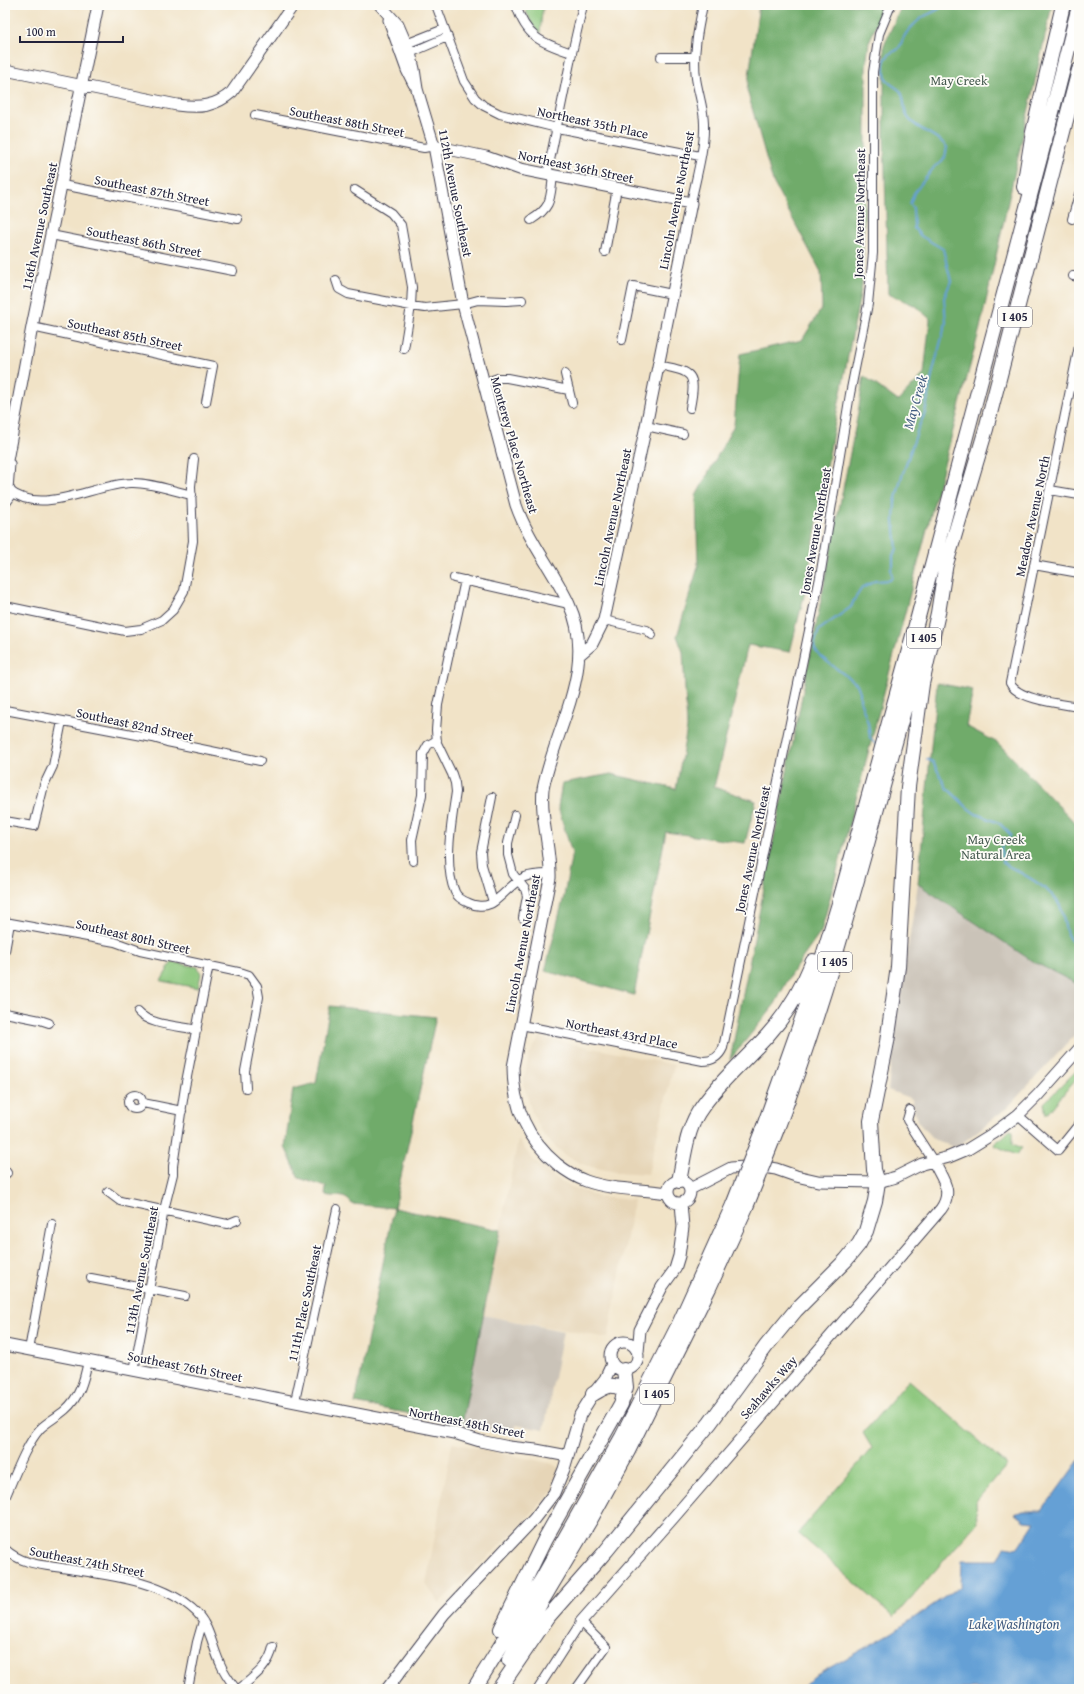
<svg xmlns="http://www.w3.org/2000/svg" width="1084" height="1694" viewBox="0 0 1084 1694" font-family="'Gentium Book Plus',serif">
<rect width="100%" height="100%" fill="#fdfcf7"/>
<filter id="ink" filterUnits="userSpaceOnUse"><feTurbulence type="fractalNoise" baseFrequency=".025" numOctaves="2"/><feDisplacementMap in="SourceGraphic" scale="8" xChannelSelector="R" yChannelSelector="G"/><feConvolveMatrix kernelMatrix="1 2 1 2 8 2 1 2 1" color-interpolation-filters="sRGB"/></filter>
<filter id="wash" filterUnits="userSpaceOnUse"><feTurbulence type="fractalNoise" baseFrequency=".012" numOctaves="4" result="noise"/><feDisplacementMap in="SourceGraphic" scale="16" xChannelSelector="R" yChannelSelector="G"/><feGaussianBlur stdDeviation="0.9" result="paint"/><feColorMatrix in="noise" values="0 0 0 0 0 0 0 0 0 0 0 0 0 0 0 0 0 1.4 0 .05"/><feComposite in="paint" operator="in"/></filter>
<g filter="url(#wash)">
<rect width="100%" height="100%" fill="#f1e3c7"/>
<path fill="#e6d5b7" d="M540,1037l134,28 -26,109 -32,-2 -29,-6 -21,-10 -22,-20 -12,-24 -9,-29 6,-28z
M518,1140l16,21 17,14 16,10 31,12 36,3 -26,138 -125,-23z
M452,1443l102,21 7,7 -4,15 -41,44 -77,73 -13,-19z"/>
<path fill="#cac3b8" d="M918,884l114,77 47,24v46l-71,76 -52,41 -23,-9 -16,-18 -5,-22 -24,-9 7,-61z
M483,1315l80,16 -19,99 -28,-5 -2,9 -52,-10z"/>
<path fill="#8bc67b" stroke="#56745b" d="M524,5h21l-3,7 -2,21c-9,-8 -12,-17 -16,-28z
M172,962l26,5 3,7 -3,14 -37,-7z
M1079,1068v7l-33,40 -2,-12z
M1010,1130l3,1v13l9,4 -6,7 -22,-10 1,-2 8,-6z
M909,1380l98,85 -31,36 1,22 -83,94 -96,-84 74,-85 -9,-15z"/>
<path fill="#70ab6b" stroke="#496653" d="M759,5h126l-16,37 -3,25v86l-4,132 -30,153 -27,154 -15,60 -42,-7 -34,142 42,14 -11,42 -79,-11 -32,163 -89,-24 19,-75 8,-43 -14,-46 4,-24 49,-9 65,15 11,-61 -4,-76 -6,-16 21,-69 -2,-71 38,-71 6,-71 62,-14 20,-32 -1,-36 -48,-90 -26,-92z
M902,5h150l-72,323 -159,604 -30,42 -16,30 -45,56 127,-642 7,-42 34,25 26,-27 6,-55 -14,-13 -28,-12 -4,-160v-89z
M937,683l36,7 -7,36 32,17 81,84v158l-47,-24 -114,-77z
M330,1006l106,11 -42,191 106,22 -38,194 -107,-21 39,-195 -42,-4c-8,-11 -15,-6 -27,-9l1,-8 -27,-9 -14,-31 8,-58 23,-6z"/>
<path fill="#65a0d5" stroke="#446188" d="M1079,1460v229h-278l12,-12 80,-45 68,-46 1,-26h36l7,-14 13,2 17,-26 -11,-1 -9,-7 7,-3h20z"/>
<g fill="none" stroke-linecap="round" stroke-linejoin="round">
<path stroke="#65a0d5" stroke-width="2" d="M877,745l-7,-7 -2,-15 -8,-23v-8l-3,-8 -36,-27 -6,-8 -1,-4 5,-15 32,-23 3,-7 8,-12 13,-7 15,-1 2,-3 -1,-8 2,-4v-10l4,-6 -3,-28 1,-19 6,-23 18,-53 6,-13 7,-38 14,-53 -2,-24 7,-17 -8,-32 -22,-13 -7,-8 -1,-20 -3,-4 4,-11 21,-27 7,-4 3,-5 2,-10c-10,-13 -26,-15 -37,-27 -8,-8 -4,-18 -9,-28 -4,-6 -13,-7 -15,-14 -3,-10 -4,-18 5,-25 3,-2 6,-2 8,-5 2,-3 3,-8 5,-11 3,-6 13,-16 19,-20 7,-4 15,-6 21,-12
M927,759l6,3 13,25 23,22 7,5 23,9 12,12 -10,13 2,15c17,10 48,24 57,43 7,14 1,33 19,40"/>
</g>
</g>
<g filter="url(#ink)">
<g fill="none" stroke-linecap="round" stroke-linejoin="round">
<defs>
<path id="street" d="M436,5l28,76 11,17 9,8 16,8 57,14 143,28
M516,5c10,32 25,38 56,48
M406,44l38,-15
M410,53l37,-16
M661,57h34
M255,115l169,33 10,-2
M547,175l25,-122 11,-48
M62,185l176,34
M355,190l36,23 10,12 11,62 -1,19 -7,43
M691,203c5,-25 14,-55 13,-79 0,-16 -6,-31 -8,-46 -3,-25 2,-49 7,-73
M1072,219l7,-25
M531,220c21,-13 19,-21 22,-44
M51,235l182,36
M605,252l12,-64
M1073,276l6,1
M336,280l3,9 9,5 63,12 14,2 38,-4 15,-4 28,1 16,-1
M32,327l181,39 -7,36
M622,340l11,-54 39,8
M1079,346l-69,337c7,17 53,21 69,24
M659,365c33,7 38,7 31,43
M565,374l7,29
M483,383l15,-5h9l62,12
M646,426l37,8
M9,490c32,27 85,-6 122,-7 18,-1 42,8 61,12
M1050,490l29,5
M1034,565l45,8
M454,578l115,26
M465,580l-27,125 -2,25 1,13 15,31 3,9 1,9c-4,28 -13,73 -1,100 2,5 9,9 14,11 6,3 15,4 21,1 5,-2 8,-6 12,-9 19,-18 21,-21 48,-21
M5,606l120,25 16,-2 21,-9 11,-10 11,-19 9,-50 -2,-55 3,-27
M604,620l43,10 5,5
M5,710l148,28 14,4 93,19
M492,797l-11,55 1,13 11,37
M515,815l-7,28v12l5,19 12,15 2,7 -4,22
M5,821l29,5 10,-41 9,-19 9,-45
M413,861l-1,-21 10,-45 1,-41 5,-9 9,-5
M5,922l110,20 25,9 103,22 6,2 8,11 2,11 -14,74 1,17
M5,951l5,-28
M138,1012c11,13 42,14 59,18
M5,1013l35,7 9,3
M521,1025l182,36c10,0 16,-4 20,-13l97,-471 30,-183 18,-90 5,-51v-181l6,-38 12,-29
M128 1102a7 7 0 1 1 14 0a7 7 0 1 1-14 0Z
M143,1103l39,8
M910,1110l-3,10 27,42
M1018,1115l40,35 21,-26
M5,1170l2,3
M108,1192l12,9 107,23 10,-4
M91,1278l94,18
M29,1350l23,-126
M134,1371l30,-161 9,-36v-8l12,-79 24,-122
M295,1401l42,-192
M5,1498c9,-20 21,-54 35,-69 7,-7 17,-12 25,-19 15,-13 19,-30 23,-49
M5,1549c16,15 36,16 57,19 43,7 101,12 134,44 14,14 16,34 24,51 4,10 10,18 16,26
M188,1689l9,-47 6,-21
M239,1689c14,-12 30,-22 34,-42
M538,1689l43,-67 25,25 -30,42"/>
<path id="secondary" d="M380,5l18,20 12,28 4,16 3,20 17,57 29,158 53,201c12,35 37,65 53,99 29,63 -14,123 -26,185 -3,30 8,59 7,89l-37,189c0,39 14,72 44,97 9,7 18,13 29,17 25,9 55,8 81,12
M389,20l18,50 7,14
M5,70l172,35c22,3 38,2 55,-13l61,-87
M434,146l52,11 34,12 171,34 -45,223 -42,194 -12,24 -13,11
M5,471l27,-144 66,-322
M5,487l4,3 1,5 -5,7
M7,489l2,-25
M668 1192a11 11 0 1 1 22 0a11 11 0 1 1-22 0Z
M690,1189l41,-21 27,-2 18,3 20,7 22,5 60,1 18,-5 26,-13 27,-7 19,-8 26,-16 24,-18 20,-20 41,-46
M610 1356a14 14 0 1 1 28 0a14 14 0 1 1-28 0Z
M5,1345l449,88 26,8 29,6 27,3 32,6
M638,1352l2,-22 22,-43 13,-18 4,-13 4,-29 -2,-24
M581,1622l92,-104 268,-309c13,-18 1,-30 -7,-47
M387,1689l57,-75 90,-95 20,-26 10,-24 16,-54 13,-21 12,-15 7,-15"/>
<path id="highway" d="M1024,187l9,-55 30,-127
M944,571l42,-142 93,-359
M764,1126l51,-144 25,-82 77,-279 131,-493 31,-122
M777,1129c60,-157 98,-321 145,-482
M679,1181c5,-23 7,-48 19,-68 17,-27 47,-53 69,-77 20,-22 35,-48 46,-75
M593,1394c11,-6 16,-12 29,-5l2,7
M501,1629l44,-90 76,-135 5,-17 -2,-17
M509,1660l21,-39 62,-104 36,-66 81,-163 37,-81
M474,1689l68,-110 80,-142 58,-115 53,-117
M499,1689l49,-72 58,-66 104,-128 57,-78 29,-35 50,-50 13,-16 7,-13 9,-30 3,-19 -4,-12 -3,-49 16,-79 11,-75 10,-180 14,-103 16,-71 8,-50"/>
</defs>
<use href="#street" stroke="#413f50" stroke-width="10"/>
<use href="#secondary" stroke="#413f50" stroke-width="13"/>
<use href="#highway" stroke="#413f50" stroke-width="16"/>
<use href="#street" stroke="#fff" stroke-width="8"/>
<use href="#secondary" stroke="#fff" stroke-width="11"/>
<use href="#highway" stroke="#fff" stroke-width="14"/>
<defs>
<path id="highway-bridge" d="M733,1205l31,-79
M746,1207l31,-78"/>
</defs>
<use href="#highway-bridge" stroke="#413f50" stroke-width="16" stroke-linecap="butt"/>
<use href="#highway-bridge" stroke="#fff" stroke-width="14"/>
</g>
</g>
<g text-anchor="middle" stroke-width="3.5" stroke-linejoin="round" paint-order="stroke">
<g fill="#fdfcf7" stroke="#646373" stroke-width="1">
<rect x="998" y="307" width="34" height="20" rx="3"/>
<rect x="907" y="628" width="34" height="20" rx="3"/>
<rect x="818" y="952" width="34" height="20" rx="3"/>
<rect x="640" y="1384" width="34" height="20" rx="3"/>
</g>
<g font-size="12" font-weight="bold" fill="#22223b">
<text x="1015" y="321">I 405</text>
<text x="924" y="642">I 405</text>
<text x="835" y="966">I 405</text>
<text x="657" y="1398">I 405</text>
</g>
<g font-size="13" fill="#475b51" stroke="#fdfcf7">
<text x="959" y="85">May Creek</text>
<text x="996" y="844">May Creek<tspan x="996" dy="15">Natural Area</tspan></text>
</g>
<g font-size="13" fill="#22223b" stroke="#fdfcf7">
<text transform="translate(347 121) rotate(11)" y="5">Southeast 88th Street</text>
<text transform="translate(593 122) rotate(12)" y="5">Northeast 35th Place</text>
<text transform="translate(576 166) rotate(12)" y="5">Northeast 36th Street</text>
<text transform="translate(152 190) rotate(11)" y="5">Southeast 87th Street</text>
<text transform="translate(456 193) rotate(79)" y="5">112th Avenue Southeast</text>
<text transform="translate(676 200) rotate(-79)" y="5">Lincoln Avenue Northeast</text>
<text transform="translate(859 213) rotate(-89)" y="5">Jones Avenue Northeast</text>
<text transform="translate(39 226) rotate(-78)" y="5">116th Avenue Southeast</text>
<text transform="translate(144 241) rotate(11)" y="5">Southeast 86th Street</text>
<text transform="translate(125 334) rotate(12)" y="5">Southeast 85th Street</text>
<text transform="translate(515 445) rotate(74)" y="5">Monterey Place Northeast</text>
<text transform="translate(1032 516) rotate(-78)" y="5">Meadow Avenue North</text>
<text transform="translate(612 517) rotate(-78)" y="5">Lincoln Avenue Northeast</text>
<text transform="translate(815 531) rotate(-80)" y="5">Jones Avenue Northeast</text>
<text transform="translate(135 724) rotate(12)" y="5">Southeast 82nd Street</text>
<text transform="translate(752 849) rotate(-78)" y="5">Jones Avenue Northeast</text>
<text transform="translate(133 936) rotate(13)" y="5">Southeast 80th Street</text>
<text transform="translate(522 943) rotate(-79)" y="5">Lincoln Avenue Northeast</text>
<text transform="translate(622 1033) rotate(11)" y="5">Northeast 43rd Place</text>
<text transform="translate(141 1270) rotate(-79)" y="5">113th Avenue Southeast</text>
<text transform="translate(304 1303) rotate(-78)" y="5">111th Place Southeast</text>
<text transform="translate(185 1366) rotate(11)" y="5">Southeast 76th Street</text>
<text transform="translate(768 1387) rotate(-49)" y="5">Seahawks Way</text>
<text transform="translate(467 1422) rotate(11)" y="5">Northeast 48th Street</text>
<text transform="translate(87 1561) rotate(11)" y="5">Southeast 74th Street</text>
</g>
<g font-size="14" font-style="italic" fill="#405b80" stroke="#fdfcf7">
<text transform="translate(915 402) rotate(-74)" y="5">May Creek</text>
<text x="1014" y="1629">Lake Washington</text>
</g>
</g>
<rect width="1084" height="1694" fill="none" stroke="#fdfcf7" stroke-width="20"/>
<path d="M20 36v6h103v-6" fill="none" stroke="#22223b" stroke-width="2"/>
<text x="26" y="36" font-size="12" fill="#22223b" stroke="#fdfcf7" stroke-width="3" paint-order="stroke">100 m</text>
</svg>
